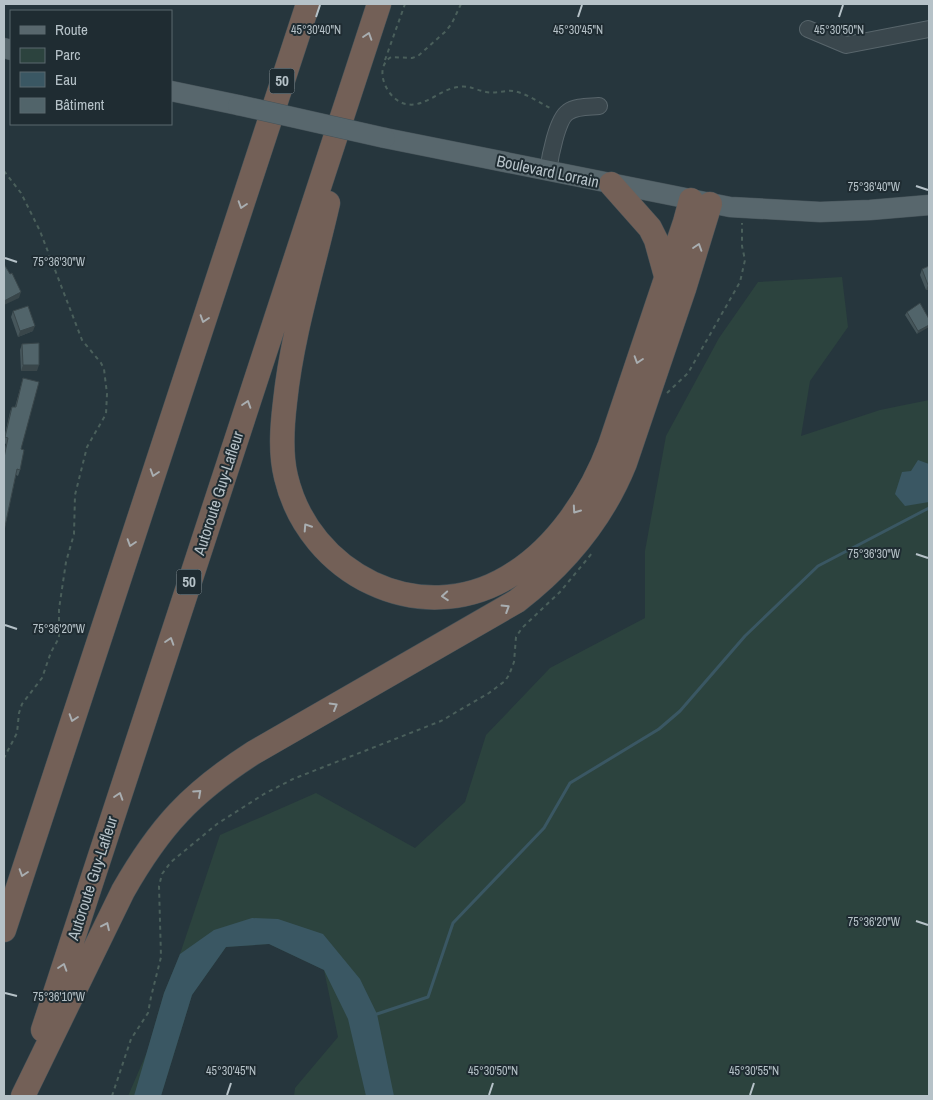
<svg xmlns="http://www.w3.org/2000/svg" width="933" height="1100" viewBox="0 0 933 1100" font-family="'Archivo Narrow',sans-serif">
<rect width="100%" height="100%" fill="#26363d"/>
<path fill="#2c433e" d="M842,277l6,50 -38,54 -9,55 79,-26 49,-10v696h-635l1,-8 43,-51 -14,-67 -55,-26 -43,3 -34,48 -31,101h-33l19,-44 17,-59 16,-39 40,-119 96,-42 99,55 50,-46 21,-67 64,-67 95,-50v-67l21,-115 53,-98 39,-56z"/>
<path fill="#3a5763" d="M918,460l11,4v38l-24,4 -10,-12 7,-22 9,-1z
M252,918l26,1 45,15 37,45 17,35 17,82h-28l-18,-77 -24,-49 -55,-26 -43,3 -34,48 -31,101h-27l30,-103 16,-39 34,-24z"/>
<g fill="none" stroke-linecap="round" stroke-linejoin="round">
<path stroke="#3a5763" stroke-width="3" d="M377,1014l51,-17 25,-74 91,-95 26,-45 89,-54 21,-18 65,-75 73,-70 111,-58"/>
<defs>
<path id="minor" d="M808,29l38,16 83,-16
M548,171c2,-14 9,-52 20,-59 8,-6 22,-5 31,-6"/>
<path id="major" d="M4,48l7,2
M171,91l67,14
M385,138l345,69 90,5 50,-2 59,-5"/>
<path id="highway" d="M611,184l39,44 6,12 10,36
M328,203c-15,66 -36,131 -43,199 -3,25 -5,51 1,75 23,97 133,153 222,100 48,-28 83,-81 102,-132l75,-223 6,-22
M4,930l304,-926
M43,1030l336,-1026
M23,1096l100,-205c37,-65 68,-98 130,-138l264,-152c48,-37 85,-81 108,-138l59,-174 26,-85"/>
</defs>
<use href="#minor" stroke="#58656b" stroke-width="18"/>
<use href="#major" stroke="#465359" stroke-width="21"/>
<use href="#highway" stroke="#455258" stroke-width="25"/>
<path stroke="#4a5f5b" stroke-width="2" stroke-dasharray="4 4" stroke-linecap="butt" d="M461,4l-9,19 -6,8 -28,25 -6,2 -21,-1c-19,12 -3,44 15,47 16,4 32,-12 47,-16 16,-4 19,1 33,4 10,2 18,-2 27,-1 13,2 27,12 39,18
M385,60l20,-56
M4,171l17,22 19,38 42,109 19,23 3,6 3,25 -1,20 -19,33 -12,48 -1,39 -8,28 -7,47v29l-8,14 -9,26 -20,26 -3,9 -2,20 -13,25
M667,393l21,-20 52,-91 5,-22 -3,-14v-23
M112,1096l19,-57 17,-26 3,-16 10,-40 -2,-71 3,-12 9,-12 46,-38 47,-30 29,-15 148,-58 48,-28 16,-12 4,-6 5,-13 2,-25 6,-9 38,-36 33,-40"/>
<use href="#minor" stroke="#3a474d" stroke-width="16"/>
<use href="#major" stroke="#58676d" stroke-width="20"/>
<use href="#highway" stroke="#736057" stroke-width="24"/>
<defs>
<path id="major-bridge" d="M238,105l147,33"/>
</defs>
<use href="#major-bridge" stroke="#465359" stroke-width="21" stroke-linecap="butt"/>
<use href="#major-bridge" stroke="#58676d" stroke-width="20"/>
</g>
<path fill="#46565b" d="M929,266v23l-3,1 -6,-15 2,-6z
M13,311l20,20 -15,6 -7,-20z
M907,312l22,7 -12,15 -12,-19z
M22,344l15,27h-16l-1,-21z
M23,378l-2,71 -1,21 -2,6 -2,-1 -12,56v-76l2,-11 -2,-1v-4l6,-27 2,-5h3z"/>
<path fill="#39464a" d="M929,284v5l-3,1 2,-5z
M21,292l-2,6 -15,7v-4z
M929,325v2l-12,7 1,-3z
M35,326l-2,5 -15,6 2,-6z
M23,365h16l-2,6h-16z"/>
<path fill="#51646a" stroke="#39464a" d="M4,264l6,10 2,-1 9,19 -17,9z
M929,266v18l-1,1 -6,-16z
M920,303l9,16v6l-11,6 -11,-19z
M28,306l7,20 -15,5 -7,-20z
M39,343v22h-16l-1,-21z
M23,378l16,4 -18,67 3,1 -4,20 -3,-1 -13,62v-73l4,-20 -3,-1 7,-30h4z"/>
<defs><path id="oneway-chevron" d="M-2-3.5L2.5 0L-2 3.5" fill="none" stroke-width="1.6" stroke-linecap="round" stroke-linejoin="round" transform="scale(1.25)"/></defs>
<g stroke="#a9aeb1">
<use href="#oneway-chevron" transform="translate(368 36) rotate(-72)"/>
<use href="#oneway-chevron" transform="translate(242 205) rotate(108)"/>
<use href="#oneway-chevron" transform="translate(698 247) rotate(-72)"/>
<use href="#oneway-chevron" transform="translate(204 319) rotate(108)"/>
<use href="#oneway-chevron" transform="translate(638 360) rotate(108)"/>
<use href="#oneway-chevron" transform="translate(247 404) rotate(-72)"/>
<use href="#oneway-chevron" transform="translate(154 473) rotate(108)"/>
<use href="#oneway-chevron" transform="translate(576 510) rotate(125)"/>
<use href="#oneway-chevron" transform="translate(307 527) rotate(-123)"/>
<use href="#oneway-chevron" transform="translate(131 543) rotate(108)"/>
<use href="#oneway-chevron" transform="translate(445 596) rotate(176)"/>
<use href="#oneway-chevron" transform="translate(506 608) rotate(-32)"/>
<use href="#oneway-chevron" transform="translate(170 641) rotate(-72)"/>
<use href="#oneway-chevron" transform="translate(334 706) rotate(-30)"/>
<use href="#oneway-chevron" transform="translate(73 718) rotate(108)"/>
<use href="#oneway-chevron" transform="translate(198 793) rotate(-42)"/>
<use href="#oneway-chevron" transform="translate(119 796) rotate(-72)"/>
<use href="#oneway-chevron" transform="translate(23 873) rotate(108)"/>
<use href="#oneway-chevron" transform="translate(106 926) rotate(-65)"/>
<use href="#oneway-chevron" transform="translate(63 967) rotate(-72)"/>
</g>
<path fill="none" stroke="#b6c2c8" stroke-width="2" d="M316,17l4,-12M578,17l4,-12M839,17l4,-12M916,186l12,4M5,258l12,4M916,554l12,4M5,625l12,4M916,921l12,4M5,993l12,3M227,1095l4,-12M489,1095l4,-12M750,1095l4,-12"/>
<g text-anchor="middle" stroke-width="4" stroke-linejoin="round" paint-order="stroke">
<g fill="#1f2c32" stroke="#89959b" stroke-width="1">
<rect x="269.5" y="68.5" width="25" height="25" rx="4"/>
<rect x="176.5" y="569.5" width="25" height="25" rx="4"/>
</g>
<g font-size="15" font-weight="bold" fill="#b6c2c8">
<text x="282" y="86">50</text>
<text x="189" y="587">50</text>
</g>
<g font-size="16" fill="#b6c2c8" stroke="#1f2c32">
<text transform="translate(548 171) rotate(12)" y="6">Boulevard Lorrain</text>
<text transform="translate(218 493) rotate(-72)" y="6">Autoroute Guy-Lafleur</text>
<text transform="translate(92 878) rotate(-72)" y="6">Autoroute Guy-Lafleur</text>
</g>
</g>
<g font-size="12" text-anchor="middle" fill="#b6c2c8" stroke="#1f2c32" stroke-width="4" stroke-linejoin="round" paint-order="stroke">
<text x="316" y="34">45°30'40"N</text>
<text x="578" y="34">45°30'45"N</text>
<text x="839" y="34">45°30'50"N</text>
<text x="874" y="191">75°36'40"W</text>
<text x="59" y="266">75°36'30"W</text>
<text x="874" y="558">75°36'30"W</text>
<text x="59" y="633">75°36'20"W</text>
<text x="874" y="926">75°36'20"W</text>
<text x="59" y="1001">75°36'10"W</text>
<text x="231" y="1075">45°30'45"N</text>
<text x="493" y="1075">45°30'50"N</text>
<text x="754" y="1075">45°30'55"N</text>
</g>
<rect width="933" height="1100" fill="none" stroke="#b6c2c8" stroke-width="10"/>
<rect x="10" y="10" width="162" height="115" fill="#1f2c32" stroke="#5b686e"/>
<rect x="20" y="26" width="25" height="8" fill="#58676d" stroke="#5b686e"/>
<text x="55" y="35" font-size="15" fill="#b6c2c8">Route</text>
<rect x="20" y="48" width="25" height="15" fill="#2c433e" stroke="#5b686e"/>
<text x="55" y="60" font-size="15" fill="#b6c2c8">Parc</text>
<rect x="20" y="72" width="25" height="15" fill="#3a5763" stroke="#5b686e"/>
<text x="55" y="85" font-size="15" fill="#b6c2c8">Eau</text>
<rect x="20" y="98" width="25" height="15" fill="#51646a" stroke="#5b686e"/>
<text x="55" y="110" font-size="15" fill="#b6c2c8">Bâtiment</text>
</svg>
